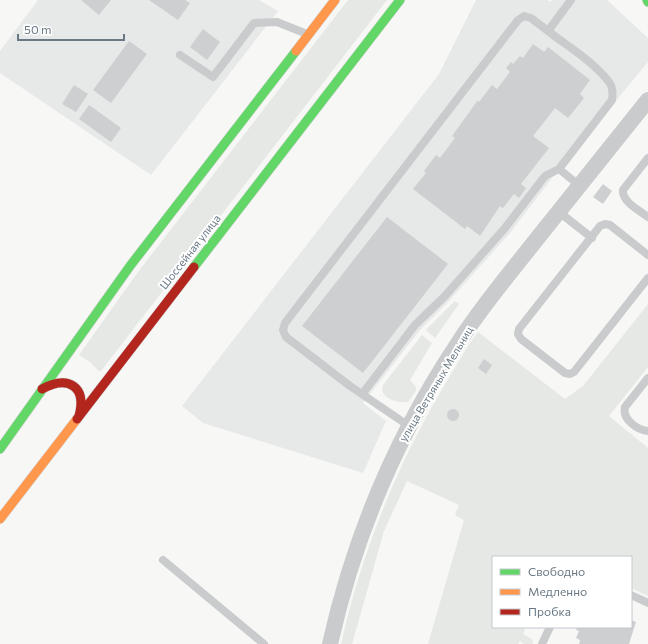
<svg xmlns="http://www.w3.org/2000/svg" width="648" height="644" viewBox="0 0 648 644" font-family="Commissioner,sans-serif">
<rect width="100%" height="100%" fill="#f7f7f6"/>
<path fill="#e7e8e8" d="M38,0h221l19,11 -127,164 -151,-102v-22z
M476,0h71l3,2 2,-2h55l41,38v24l-96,116 -42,55 -61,68 -29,29 -57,73 23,18 -23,52 -160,-50 -21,-17 257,-332z"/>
<path fill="#e5e8e4" d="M348,0h39l-286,371h-2l-9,-9 -11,-7 59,-83z
M455,301l4,3 -24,34 -9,-8z
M648,304v63l-39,49 39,32v148l-17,-8v-31h-138v70h33l-3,7 9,5 1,5h-9l-4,-3 -2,3h-90l36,-124 -9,-5 4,-10 -52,-24 -23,50 -32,113h-11c21,-92 55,-177 103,-258 11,-18 21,-37 34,-54l87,67 18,-13z
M422,335l10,8 -22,37 6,7v4l-8,11c-10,1 -30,-4 -25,-17z"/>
<path fill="#cdcfd0" d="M81,0h30l-12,15z
M149,0h36l5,3 -12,17z
M203,29l17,13 -13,18 -17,-13z
M129,41l18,13 -36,49 -18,-13z
M533,44l11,8 4,-5 42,33 -10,14 4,4 -16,20 -13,-10 -22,28 16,12 -28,36 5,4 -7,10 -5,-4 -11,14 -3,-2 -20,30 -13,-10 -2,3 -52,-40 13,-16 -2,-2 12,-16 4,3 15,-20 -3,-2 26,-36 1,2 13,-17 5,4 13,-17 -4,-4 5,-6 2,2 7,-8 3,2z
M74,85l14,9 -12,18 -14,-8z
M89,105l32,23 -10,14 -32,-23z
M603,184l9,7 -9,13 -10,-7z
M387,217l61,47 -85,109 -61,-47z
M484,359l8,6 -6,9 -8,-6z
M447 415a6 6 0 1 1 12 0a6 6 0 1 1-12 0Z
M631,620l5,2 -7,22h-50l1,-4 -4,-2 3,-7 -3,-1 1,-3h54z"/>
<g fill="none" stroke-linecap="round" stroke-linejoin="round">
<defs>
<path id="fast" d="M647,0l1,2
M194,267l206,-267
M0,449l130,-183 166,-215"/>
<path id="slow" d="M296,51l39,-51
M0,519l77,-100"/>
<path id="jam" d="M42,389c26,-14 45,-3 37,27
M77,419l117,-152"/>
</defs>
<use href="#fast" stroke="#d2d3d4" stroke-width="10"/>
<use href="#slow" stroke="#d2d3d4" stroke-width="10"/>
<use href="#jam" stroke="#d2d3d4" stroke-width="10"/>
<path stroke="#c9cbcc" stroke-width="8" d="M548,31c19,15 46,31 61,51 4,5 4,11 3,18l-53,69
M180,55l33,22 41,-54 23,-1 30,12
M648,158l-25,32c-1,12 16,20 25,27
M559,212l33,26
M648,255l-38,-30 -5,-1 -5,2 -81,103 -1,5 3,5 44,34 5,1 4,-2 74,-94
M648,378l-23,29c-3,12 12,23 23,24
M363,393l52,-68 29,-28 61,-69 40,-52 14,-7 21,17
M409,426l-59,-40 -64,-49 -3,-7 2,-7 233,-303 6,-4 7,2 17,13 23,-31
M163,560l101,84
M631,595l17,8
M542,644l8,-17"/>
<path stroke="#c9cbcc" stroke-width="16" d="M330,644c24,-107 66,-207 127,-299 22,-35 49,-67 75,-100 38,-48 77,-96 116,-145"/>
<use href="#fast" stroke="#63d668" stroke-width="9"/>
<use href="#slow" stroke="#ff974d" stroke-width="9"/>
<use href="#jam" stroke="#b3261e" stroke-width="9"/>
</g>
<g text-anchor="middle" stroke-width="4" stroke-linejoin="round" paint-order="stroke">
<g font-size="11" fill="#697884" stroke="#fff">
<text transform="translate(190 252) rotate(-52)" y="4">Шоссейная улица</text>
<text transform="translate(436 384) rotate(-59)" y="4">улица Ветряных Мельниц</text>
</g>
</g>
<rect x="492" y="556" width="140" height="72" fill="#ffffff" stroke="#c3c9ce"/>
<rect x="500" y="569" width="20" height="6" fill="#63d668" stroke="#c3c9ce"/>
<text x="528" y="576" font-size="12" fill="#697884">Свободно</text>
<rect x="500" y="589" width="20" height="6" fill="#ff974d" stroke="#c3c9ce"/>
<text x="528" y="596" font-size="12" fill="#697884">Медленно</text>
<rect x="500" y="609" width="20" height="6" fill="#b3261e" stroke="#c3c9ce"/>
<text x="528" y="616" font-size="12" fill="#697884">Пробка</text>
<path d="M18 34v6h106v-6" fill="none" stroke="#697884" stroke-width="2"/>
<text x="24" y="34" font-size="12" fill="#697884" stroke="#ffffff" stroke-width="3" paint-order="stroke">50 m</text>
</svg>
